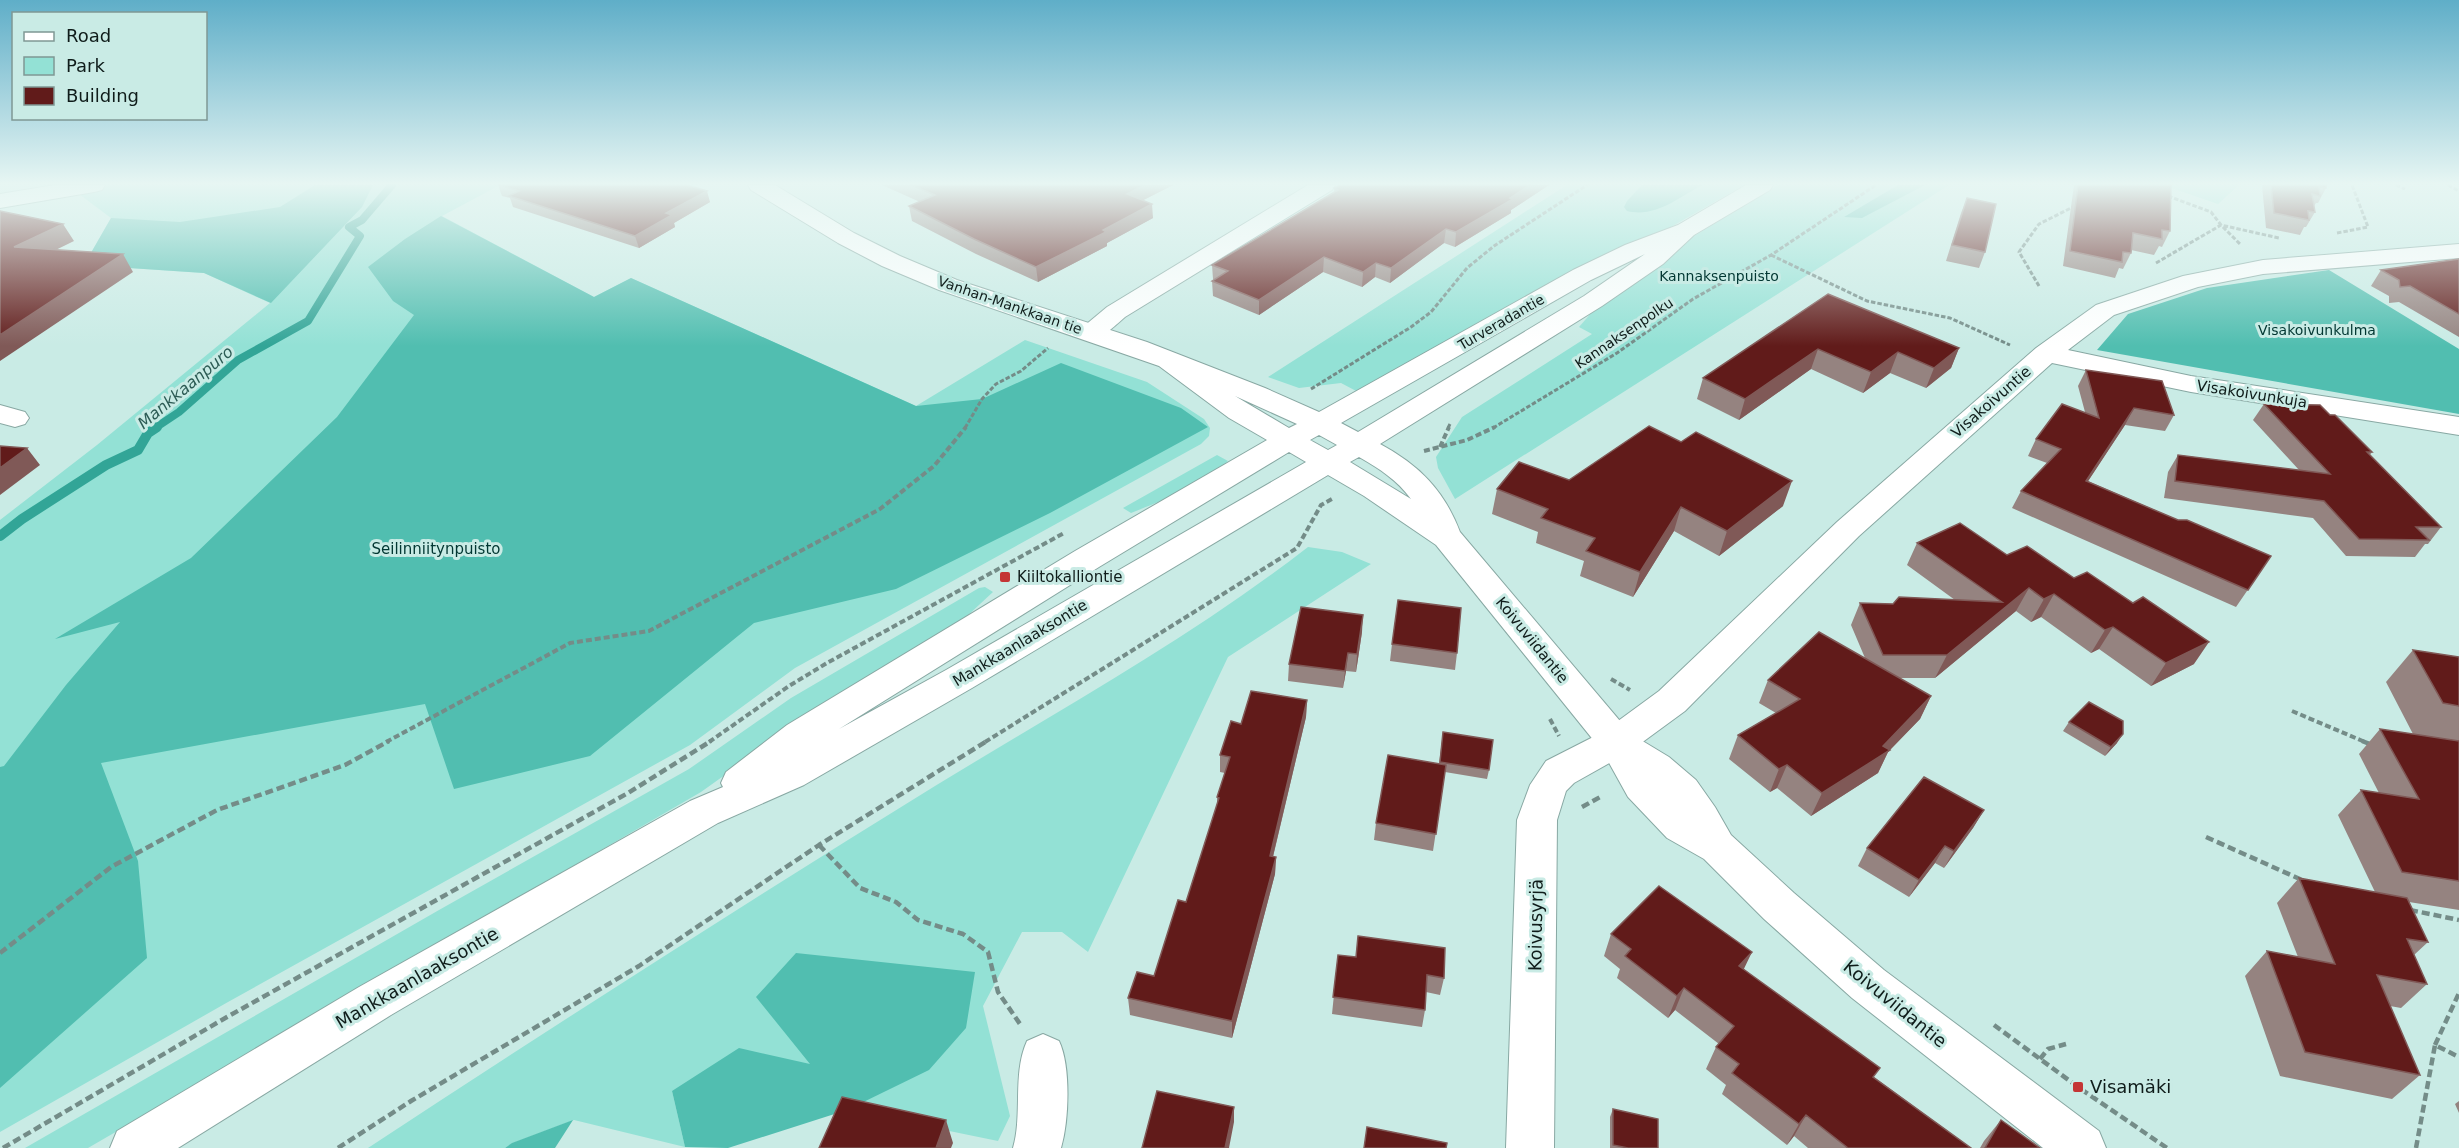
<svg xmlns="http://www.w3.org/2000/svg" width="2459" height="1148" viewBox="0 0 2459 1148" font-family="'DejaVu Sans',sans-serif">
<rect width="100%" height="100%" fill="#c9ebe5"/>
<path fill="#93e1d5" d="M110,185h390l-58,31 152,81 37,-19 285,128 109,-66 122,42 57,37 6,9 -1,8 -8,8 -406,224 -105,77 -462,257 -228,130v-612l97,-75 173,-142 -66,-30 -120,-8 27,-47 -36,-27z
M1567,185h177l-80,46 -304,162 -19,-10 -42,5 -31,-11z
M1778,185h171l-494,314 -17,-31 -2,-11 26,-40 130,-83 -13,-7 20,-23 90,-65z
M2163,185h76l-21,19z
M1217,455l11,6c-29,26 -62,38 -97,52l-8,-5z
M1308,547l34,5 29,12 -143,93 -140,295 -26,-20h-40l-39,74 27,110 -12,25 -151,-31 -36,-45 -139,26 13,56 -111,-27 -61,23 -8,5h-137c187,-123 376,-244 567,-362 126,-77 256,-148 373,-239z
M985,587l8,5 -41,38 -178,110 -73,52 -613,356h-63l414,-238 250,-141 102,-71 188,-110z"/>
<path fill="#51beb0" d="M315,185h58l-11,22 -91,96 -67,-30 -120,-8 27,-47 69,4 100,-15z
M1642,185h60c-24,13 -47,33 -75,26l-3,-4 3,-6z
M1898,185h27l-63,33 -18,-1z
M441,216l153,81 37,-19 285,128 66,-7 79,-36 120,45 27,19 -158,86 -154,76 -142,34 -164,133 -136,33 -29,-85 -324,59 37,98 9,97 -147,130v-321l4,-1 62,-81 54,-63 -65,17 136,-81 146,-141 77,-102 -21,-14 -25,-34 37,-28z
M2329,270l130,79v65l-362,-64 31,-36 79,-26z
M796,953l179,19 -9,56 -37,42 -82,40 -119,38 -43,-1 -13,-56 67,-43 71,16 -54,-67z
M573,1120l-18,28h-50l7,-5z"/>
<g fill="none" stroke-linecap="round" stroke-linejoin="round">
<path stroke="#32a597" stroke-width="8" d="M155,428l24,-16 59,-52 70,-39 52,-85 -11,-9 13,-7 30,-35"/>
<path stroke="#32a597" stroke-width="10" d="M0,536l22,-17 84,-54 32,-15 10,-17 9,-6"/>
<defs>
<path id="street" d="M55,185h50l-3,5 -8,2 -94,16v-14z
M1308,185h27l-3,5 -207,127c-14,12 -25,25 -44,21l-4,-6 30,-25z
M2459,244v14l-196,16 -65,13 -84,28 -46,35 123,26 268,41v18l-268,-43 -139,-29 -193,173 -174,175 -56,41 -55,31 -8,8 -9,29 -3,328h-48l11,-328 13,-35 16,-24 57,-29 56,-41 178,-169 199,-174 60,-43 87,-29 80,-16z
M0,405l25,7 4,6 -4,6 -10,3 -15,-4z
M1043,1034l16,7c12,25 10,80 2,107h-48c10,-35 -1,-74 14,-107z"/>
<path id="secondary" d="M748,185h27l79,48 46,23 57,24 190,62 118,46 54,24 254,-142 52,-25 53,-20 68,-40h27l-3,5 -76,45 -31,29 -61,42 -222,138c39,21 64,46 80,88l171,202 38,23 27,23 19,27 16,28 63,58 90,77 215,161 7,17h-63l-191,-150 -88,-79 -60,-60 -37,-21 -39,-41 -25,-45 -167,-207 -72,-49 -36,-21 -356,213 -168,97 -86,38 -327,192 -213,133h-68l7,-17 242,-144 331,-186 33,-14 -2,-4 5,-11 61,-47 288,-174 192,-111 -38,-22 -70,-52 -220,-76 -57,-24 -44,-23 -87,-53zM1645,254l-61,42 -226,136 -17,-9 250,-143zM1235,396l62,28 -8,4zM1319,435l18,10 -9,5 -18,-10zM1289,452l17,10 -360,208 -107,59 260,-162zM1359,457c21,12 38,23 52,42l-61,-37z"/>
</defs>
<use href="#street" stroke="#88a8a3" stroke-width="2"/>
<use href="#secondary" stroke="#88a8a3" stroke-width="2"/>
<path stroke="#748c88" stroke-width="3" stroke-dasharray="4.5 2" stroke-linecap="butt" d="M2396,185l9,4
M2448,185l11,6
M2168,196l43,16 10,13 58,13
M2337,233l31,-6 -16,-42
M1771,255l96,46 83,17 60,27
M2156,263l65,-38 20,20
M2039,286l-20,-34 20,-28 34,-17
M1311,389l100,-62 20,-15 36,-44 27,-22 93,-61
M965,428l17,-29 14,-15 25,-13 27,-23
M1448,428l2,-4
M1493,428l124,-75 76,-54 78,-44 105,-70"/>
<path stroke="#748c88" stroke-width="4" stroke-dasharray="6 3" stroke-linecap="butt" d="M1440,447l9,-20
M1424,451l43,-11 28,-13
M1611,679l19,11
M2292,711l73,31
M1550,719l9,17
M386,742l184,-99 79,-12 231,-122 54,-43 32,-39
M709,742l80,-56 38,-23 237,-130
M985,742l312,-194 24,-43 11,-6"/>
<path stroke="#748c88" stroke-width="4.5" stroke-dasharray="8 4" stroke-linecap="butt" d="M2362,741l8,3
M1582,807l20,-11
M2206,837l96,43
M819,845l41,43 36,14 22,18 45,14 25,18 10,40 22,32
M2410,910l49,10
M0,953l111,-86 106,-57 128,-45 44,-24
M1994,1025l84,62 89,61
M2435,1045l24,-52
M2040,1059l8,-10 18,-5
M3,1148l224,-131 401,-224 83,-52
M338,1148l73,-47 228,-135 180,-121 168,-104
M2416,1148l19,-103 24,12"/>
<use href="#street" fill="#fff" fill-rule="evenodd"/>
<use href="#secondary" fill="#fff" fill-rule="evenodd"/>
</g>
<path fill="#958380" d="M498,185h189l23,17 -36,21 1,4 -36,21 -126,-41 -3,-9 -8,-2z
M882,185h291l-30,15 10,18 -46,25v3l-69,36 -62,-28 -64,-33 -3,-15 11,-4z
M1340,185h209l-38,25v3l-56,34 -11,-4 -54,40 -15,-6 -13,10 -39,-15 -64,43 -46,-19 -1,-15 2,-1 -1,-1 -1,-14 122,-73v-4z
M2074,185h97l-1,46 -8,16 -3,-1 -5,9 -23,-5v3l-8,16 -4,-1 -4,10 -52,-12z
M2262,185h64v3l-8,15h-2l-2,3 1,6 -9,15h-2l-4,8 -34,-7z
M1967,198l18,54 -6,16 -33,-7 15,-48z
M2459,259v78l-60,-35 -10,1v-7l-18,-10 10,-16z
M1828,294l131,54 -8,20 -25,20 -36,-15 -27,20 -52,-24 -72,51 -42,-21 6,-21z
M2086,370l88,45 -9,16 -40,-6 -37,56 90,39 93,36 -35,51 -224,-99 9,-17 26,-28 -19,-7 8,-17 49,-27 -7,-26z
M2264,404l66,11 42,37 -2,3 71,72 -13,17h-3l-10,13 -69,-1 -33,-38 -149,-20 4,-26 10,-17 121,15 -46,-50z
M1569,480l214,26 -64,50 -45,-25 -41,66 -53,-21 4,-15 -48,-18 2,-11 -46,-18 5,-25z
M1917,543l90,12 187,109 -43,22 -52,-37 -8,4 -50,-36 -10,5 -15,-11 -81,67h-36l32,18 -11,23 -32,33 -10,21 -67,43 -34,-28 -7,4 -41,-33 9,-24 38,-22 -17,-10 9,-23 97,-22 -14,-33 9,-22 33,1 62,-4 -48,-35z
M1362,632l-6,40 -10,-1 -3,17 -55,-7 1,-17z
M1392,644l65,9 -2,17 -65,-9z
M2413,650l46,7v253l-50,-8 19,40 -14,13 13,29 -26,24 -11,-2 30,69 -28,24 -112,-23 -35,-100 22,-25 31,6 -21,-54 22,-25 76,14 -37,-77 23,-25 18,3 -20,-39 21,-25 33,5 -27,-52z
M1307,700l-1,17 -33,140h3l-1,17 -43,164 -102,-23 -2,-17 26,-22 32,-74 31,-96v-9l8,-24 -5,-1v-17l21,-31z
M2069,722l48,21 -12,13 -42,-25z
M1443,732l46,38 -2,9 -42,-7 -12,79 -59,-11 2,-17 63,-59z
M1984,810l-11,18 -29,40 -9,-5 -26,34 -51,-31 9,-18z
M1611,934l133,35 130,108 97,71h-163l-14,-12 -7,9 -65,-51 4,-9 -20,-16 10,-22 3,-3 -44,-34 -7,8 -51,-40 3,-9 -16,-13z
M1338,955l106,23 -4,17 -14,-3 -1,18 -3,17 -90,-13z
M2459,1101v12l-4,-9z
M1613,1109l45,39h-48v-31z
M2001,1120l39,28h-60l4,-7z"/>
<path fill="#805957" d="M1145,185h28l-45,23 -1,-14z
M1530,185h19l-38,25v3l-56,34 1,-15z
M707,191l3,11 -36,21 1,4 -36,21 -4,-12 31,-23z
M1152,204l1,14 -46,25v3l-69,36 -2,-15z
M63,224l11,17 -49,24 -11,-18z
M1446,229l-2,14 -54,40 1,-15z
M123,254l10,18 -133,89v-26z
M1324,257l-1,15 -64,43v-15z
M1376,263l-1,14 -13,10 1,-15z
M1959,348l-8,20 -25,20 8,-20z
M1818,349l-7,20 -72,51 6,-21z
M1898,352l-8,21 -27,20 8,-21z
M2134,408l-9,17 -48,73 9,-17z
M27,448l13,17 -40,30v-27z
M1792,481l-9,25 -64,50 8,-25z
M1681,507l-7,24 -41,66 7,-25z
M2029,588l-13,23 -81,67 12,-23z
M2054,594l-13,23 -10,5 13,-23z
M1363,615l-1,17 -6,40 1,-18z
M2113,627l-14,22 -8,4 14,-23z
M2209,642l-15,22 -43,22 15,-23z
M1348,653l-2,18 -3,17 2,-17z
M1931,696l-11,23 -32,33 -10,21 -67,43 11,-23 61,-47z
M1307,700l-1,17 -37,156 1,-17z
M2123,734l-6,9 -12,13 6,-9z
M1787,765l-10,23 -7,4 9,-23z
M1984,810l-11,18 -29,40 10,-17z
M1945,846l-10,17 -26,34 10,-17z
M1276,857l-1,17 -43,164v-17z
M1752,952l-11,23 -2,-9z
M1684,988l-9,22 -7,8 9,-22z
M1234,1107v15l-5,26h-4z
M1806,1115l-12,21 -7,9 12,-21z
M946,1120l7,23 -2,5h-15z"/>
<path fill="#611b1a" stroke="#805957" stroke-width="1.5" d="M499,185h188l20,6 -41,22 6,2 -37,21 -126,-40 10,-5z
M911,185h234l-18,9 25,10 -49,26 3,2 -70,35 -62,-28 -65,-33 26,-11z
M1340,185h190l-20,13 3,1 -57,33 -10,-3 -55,39 -15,-5 -13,9 -39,-15 -65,43 -47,-19 16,-10 -16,-6 126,-75 -4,-2z
M2078,185h93l-1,46 -8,-1v9l-29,-6 -2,20 -8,-1 -1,10 -52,-11z
M2271,185h55v3l-7,-1 1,9 -8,-2 3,18 -7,-1 1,9 -35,-7z
M1967,198l29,6 -11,48 -33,-7z
M0,211l63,13 -49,23 109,7 -123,81z
M2459,259v55l-49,-28 -10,1 -1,-7 -18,-10z
M1828,294l131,54 -25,20 -36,-16 -27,20 -53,-23 -73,50 -42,-21z
M2086,370l76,11 12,34 -40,-7 -48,73 92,39h9l84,36 -23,34 -227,-99 40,-42 -25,-10 26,-35 37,14z
M2264,404l56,1 10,10h5l37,37h-5l74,75h-25l13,13 -70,-1 -35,-38 -149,-20 3,-26 152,19z
M1649,426l32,16 15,-10 96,49 -65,50 -46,-24 -41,65 -54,-21 9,-13 -54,-20 7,-9 -51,-20 22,-27 50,18z
M0,446l27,2 -27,20z
M1960,523l47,32 20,-9 47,32 13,-6 46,31 10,-6 66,45 -43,21 -53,-36 -8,3 -51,-36 -10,5 -15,-11 -82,67h-64l-23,-52 33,1 6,-7 103,5 -85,-59z
M1398,600l63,8 -4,45 -65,-9z
M1301,607l62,8 -6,39 -9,-1 -3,18 -56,-7z
M1819,632l112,64 -48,50 7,4 -68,43 -35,-28 -8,4 -41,-34 62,-36 -32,-19z
M2413,650l46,7v49l-16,-3z
M1251,691l56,9 -37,156 6,1 -44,164 -104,-23 9,-26 17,4 24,-76 8,2 33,-104 -2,-1 13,-40 -10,-2 11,-34 10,3z
M2089,702l34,19v13l-12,13 -42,-25z
M2380,729l79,12v140l-57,-9 -41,-82 58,9z
M1443,732l50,8 -4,30 -49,-8z
M1388,755l58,10 -10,69 -60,-11z
M1924,777l60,33 -30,41 -9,-5 -26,34 -52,-32z
M2299,878l108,20 21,44 -21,-3 20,45 -50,-9 43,100 -115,-23 -38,-101 68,13z
M1659,886l93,66 -13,14 141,102 -7,9 98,71h-123l-42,-33 -7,9 -67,-51 7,-9 -23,-17 18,-21 -50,-38 -7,8 -52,-40 6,-7 -20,-15z
M1358,936l87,12 -1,30 -17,-3 -2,35 -92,-13 5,-42 18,2z
M1157,1091l77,16 -9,41h-83z
M842,1097l104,23 -10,28h-117z
M1613,1109l45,10v29h-30l-15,-3z
M2001,1120l39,28h-55z
M1367,1127l80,16 -1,5h-82z"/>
<linearGradient id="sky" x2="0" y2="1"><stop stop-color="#5faec8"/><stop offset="0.53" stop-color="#e7f6f3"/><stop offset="1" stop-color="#e7f6f3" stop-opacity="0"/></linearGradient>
<rect width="2459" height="346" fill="url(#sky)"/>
<g fill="#c43535" stroke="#c9ebe5" stroke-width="2">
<rect x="999" y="571" width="12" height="12" rx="3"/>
<rect x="2072" y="1081" width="12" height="12" rx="3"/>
</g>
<g text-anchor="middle" stroke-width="6" stroke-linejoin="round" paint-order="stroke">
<g font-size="14" fill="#023732" stroke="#c9ebe5">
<text x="1719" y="281">Kannaksenpuisto</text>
<text x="2317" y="335">Visakoivunkulma</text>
</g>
<g font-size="14" fill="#0f1c1a" stroke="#c9ebe5">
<text transform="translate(1010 305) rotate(19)" y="5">Vanhan-Mankkaan tie</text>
<text transform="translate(1501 322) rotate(-30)" y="5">Turveradantie</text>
<text transform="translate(1624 333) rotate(-34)" y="5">Kannaksenpolku</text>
</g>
<g font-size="15" fill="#0f1c1a" stroke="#c9ebe5">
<text transform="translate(2252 394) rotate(9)" y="5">Visakoivunkuja</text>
<text transform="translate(1991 402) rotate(-41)" y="5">Visakoivuntie</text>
<text transform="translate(1532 640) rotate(51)" y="5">Koivuviidantie</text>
<text transform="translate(1020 643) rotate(-31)" y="5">Mankkaanlaaksontie</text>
</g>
<g font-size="15" fill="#023732" stroke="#c9ebe5">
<text x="436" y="554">Seilinniitynpuisto</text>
</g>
<g font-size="15" fill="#0f1c1a" stroke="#c9ebe5" text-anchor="start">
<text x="1017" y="582">Kiiltokalliontie</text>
</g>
<g font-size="16" font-style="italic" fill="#2c5b54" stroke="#c9ebe5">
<text transform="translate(185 387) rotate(-40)" y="6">Mankkaanpuro</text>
</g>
<g font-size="18" fill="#0f1c1a" stroke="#c9ebe5">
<text transform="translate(1536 925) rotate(-89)" y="6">Koivusyrjä</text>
<text transform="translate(417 978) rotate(-30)" y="6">Mankkaanlaaksontie</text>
<text transform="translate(1895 1004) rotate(39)" y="6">Koivuviidantie</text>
</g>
<g font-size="18" fill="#0f1c1a" stroke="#c9ebe5" text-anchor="start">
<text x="2090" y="1093">Visamäki</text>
</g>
</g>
<rect x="12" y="12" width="195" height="108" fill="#c9ebe5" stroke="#7f9894" stroke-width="1.5"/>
<rect x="24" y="32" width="30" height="9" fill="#ffffff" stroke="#7f9894" stroke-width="1.5"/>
<text x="66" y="42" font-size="18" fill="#0f1c1a">Road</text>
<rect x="24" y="57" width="30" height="18" fill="#93e1d5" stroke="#7f9894" stroke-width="1.5"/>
<text x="66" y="72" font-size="18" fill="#0f1c1a">Park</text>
<rect x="24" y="87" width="30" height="18" fill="#611b1a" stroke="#7f9894" stroke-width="1.5"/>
<text x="66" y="102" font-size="18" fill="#0f1c1a">Building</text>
</svg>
